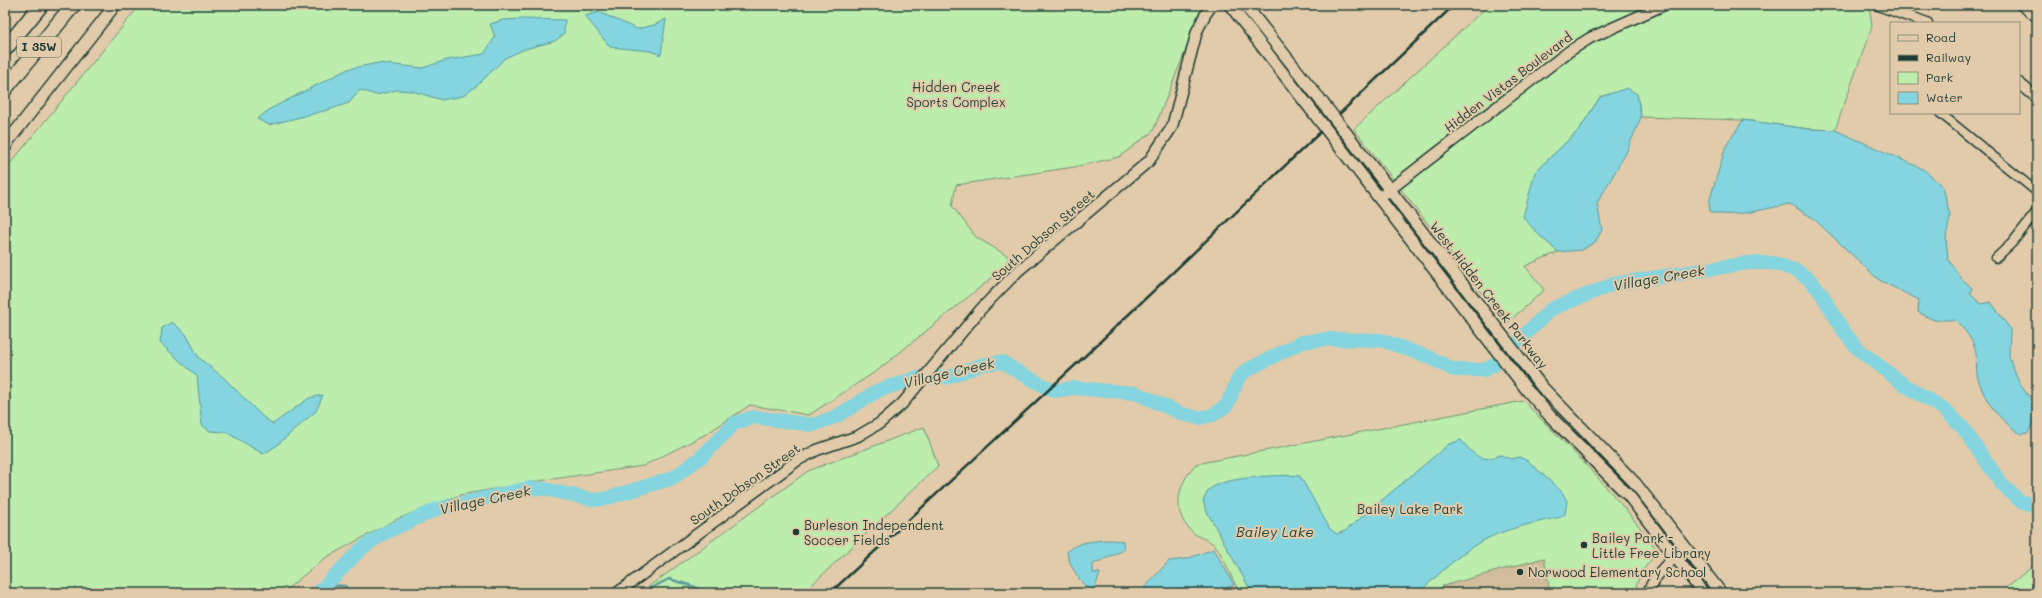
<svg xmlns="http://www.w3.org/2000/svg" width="2042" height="598" viewBox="0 0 2042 598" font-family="Mali,sans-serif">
<rect width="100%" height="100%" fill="#e1cbaa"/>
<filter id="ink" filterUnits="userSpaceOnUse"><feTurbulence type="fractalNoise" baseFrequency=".025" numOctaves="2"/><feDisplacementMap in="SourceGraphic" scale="8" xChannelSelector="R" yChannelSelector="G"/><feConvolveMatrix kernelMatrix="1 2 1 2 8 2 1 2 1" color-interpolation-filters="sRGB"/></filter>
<g filter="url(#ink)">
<path fill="#d1bd9c" d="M1544,558l6,35h-115l8,-7z"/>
<path fill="#bcedad" stroke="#6e9570" d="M140,5h1064l-51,126 -34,26 -45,10 -118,18 -4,21 24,31 33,20 -5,11 -126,102 -69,45 -59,-10 -44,29 -63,32 -104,15 -79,14 -63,24 -72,39 -43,35h-277v-423z
M1489,5h380l3,21 -37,104 -26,-1 -66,-9 -102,-3 -4,-23 -37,3 -21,33 -44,42 3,62 20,18 -33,14 19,24 -38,34 -152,-195z
M1523,401c48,48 96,95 135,151 -10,11 -23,25 -22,41h-86l-6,-35 -101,28 -8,7h-195c-7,-11 -19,-42 -26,-49 -5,-4 -14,-6 -19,-10 -25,-19 -18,-50 1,-70z
M924,427l14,39 -135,127h-163l168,-122z
M2037,563v30h-38z"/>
<path fill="#84d5df" stroke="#5c989b" d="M599,12l38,17 17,-4 12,-6 -5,36 -11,-4 -40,-4 -25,-31z
M522,19l43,1 -1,14 -9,7 -30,8 -20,9 -27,27 -15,11 -21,4 -30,-9 -15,-1 -21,5 -16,-5 -11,13 -21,7 -59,15 -12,-6 13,-10 78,-40 30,-6 44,5 25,-8 37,-6 11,-17 -5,-13 13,-4z
M1627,88l10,6 4,23 -15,36 -29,50 5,27 -7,12 -13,8 -24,2 -20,-18 -15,-17 12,-45 44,-42 21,-33z
M1743,120l66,9 26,1 88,39 20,18 7,29 -4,22 2,21 13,19 12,11 -3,5 11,10 10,-2 19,27 -1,28 10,26 13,18 4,14 -8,18 -7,1c-21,-13 -39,-35 -44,-60 -1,-7 0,-15 -1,-22 -3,-13 -12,-23 -21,-32h-21l-16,-8 1,-12 -40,-20 -66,-62 -23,-14c-23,4 -58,15 -80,8l-1,-10 17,-56z
M172,322l14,12 13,24 25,20 39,39 10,7 36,-26 14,-3 -7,16 -40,35 -13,8 -37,-22 -16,-1 -8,-6 -5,-49 -37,-33 2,-15z
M1461,440c14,16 19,23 40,15l10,4 8,-2 9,4 34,31 5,9 -2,13 -4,3c-27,6 -54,11 -79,24 -24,13 -43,34 -64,52h-166l-46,-83 -3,-9c2,-3 3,-8 6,-11 11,-13 74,-16 91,-14l30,53 7,5 8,-3 104,-87z
M1109,540l14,1 1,9 -31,14v9h7l-5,15 -5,3c-10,-9 -21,-26 -23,-39 10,-11 29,-11 42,-12z
M1214,549l20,36 -20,8h-70l1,-6 24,-26 17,-2z"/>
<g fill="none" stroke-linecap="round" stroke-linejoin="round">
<path stroke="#5c989b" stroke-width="2.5" d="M326,585l19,1 6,7
M641,593l28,-14 26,8 9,6"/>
<path stroke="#84d5df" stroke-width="14" d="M318,593l42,-43 12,-9 13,-8 52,-24 92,-21 16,1 49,11 10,-1 69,-21 27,-20 35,-35 19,-6 59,8 24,-9 42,-26 38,-12 31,-1 36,-13 19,-2 15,10 36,19 19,-3 63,5 46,21 17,4 14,-3 14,-10 12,-28 8,-7 55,-28 25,-3 54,1 50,18 23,12h30l10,-5 57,-56 63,-25 134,-21h26l23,8 13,9 11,13 23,39 14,17 45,35 41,25 19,19 40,58 17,15 17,5"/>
<defs>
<path id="minor" d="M2020,5l17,13
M1940,113l97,79
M1996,258l16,-15 25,-32"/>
<path id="tertiary" d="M1878,5l49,18
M2019,83l18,15
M1379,198l189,-146 22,-14 74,-33
M617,593l181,-133 19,-10 41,-14 22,-13 22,-19 79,-95 37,-38 131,-110 23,-34 25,-96 8,-16 7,-10
M1648,593c7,-20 22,-32 38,-45"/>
<path id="secondary" d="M1230,5l76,98
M1245,5l73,92
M1346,133l196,254 93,96 86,110
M1336,142l191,248 22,25 80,81 74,97
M5,145l110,-140"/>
<path id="motorway" d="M5,49l36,-44
M5,89l68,-84
M5,145l1,-2"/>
</defs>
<use href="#minor" stroke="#1f3d34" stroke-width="11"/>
<use href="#tertiary" stroke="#1f3d34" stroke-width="13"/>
<use href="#secondary" stroke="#1f3d34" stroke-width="14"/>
<use href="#motorway" stroke="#1f3d34" stroke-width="17"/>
<use href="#minor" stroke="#e1cbaa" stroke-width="8"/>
<use href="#tertiary" stroke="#e1cbaa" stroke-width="10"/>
<use href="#secondary" stroke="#e1cbaa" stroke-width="11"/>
<use href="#motorway" stroke="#e1cbaa" stroke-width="14"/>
<path stroke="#1f3d34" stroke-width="2.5" d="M830,593l255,-237 369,-351"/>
<defs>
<path id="secondary-bridge" d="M1318,97l28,36
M1306,103l30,39"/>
</defs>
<use href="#secondary-bridge" stroke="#1f3d34" stroke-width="14" stroke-linecap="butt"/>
<use href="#secondary-bridge" stroke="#e1cbaa" stroke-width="11"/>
</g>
</g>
<g fill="#1f3d34" stroke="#e1cbaa" stroke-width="1.5">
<circle cx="796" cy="532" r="4"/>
<circle cx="1584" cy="545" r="4"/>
<circle cx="1520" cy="572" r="4"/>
</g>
<g text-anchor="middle" stroke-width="4" stroke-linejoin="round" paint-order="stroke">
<rect fill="#e1cbaa" stroke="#596857" stroke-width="1" x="17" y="37" width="44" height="20" rx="3"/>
<g font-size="12" font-weight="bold" fill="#1f3d34">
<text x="39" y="51">I 35W</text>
</g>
<g font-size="13" fill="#1f3d34" stroke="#e1cbaa">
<text transform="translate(1508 82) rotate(-37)" y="5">Hidden Vistas Boulevard</text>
<text transform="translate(1043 235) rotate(-41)" y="5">South Dobson Street</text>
<text transform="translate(1489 295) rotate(52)" y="5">West Hidden Creek Parkway</text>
<text transform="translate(745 484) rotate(-35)" y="5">South Dobson Street</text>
</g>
<g font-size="13" fill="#27463a" stroke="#e1cbaa">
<text x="956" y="92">Hidden Creek<tspan x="956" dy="15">Sports Complex</tspan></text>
<text x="1410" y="514">Bailey Lake Park</text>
</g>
<g font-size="13" fill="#1f3d34" stroke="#e1cbaa" text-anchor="start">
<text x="804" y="530">Burleson Independent<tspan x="804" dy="15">Soccer Fields</tspan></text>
<text x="1592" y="543">Bailey Park -<tspan x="1592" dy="15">Little Free Library</tspan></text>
<text x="1528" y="577">Norwood Elementary School</text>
</g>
<g font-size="14" font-style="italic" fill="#24453d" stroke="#e1cbaa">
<text transform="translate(1659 278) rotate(-10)" y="5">Village Creek</text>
<text transform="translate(949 373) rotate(-13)" y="5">Village Creek</text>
<text transform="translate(485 500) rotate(-12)" y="5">Village Creek</text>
<text x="1275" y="537">Bailey Lake</text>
</g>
</g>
<rect width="2042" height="598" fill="none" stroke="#e1cbaa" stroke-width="20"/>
<rect x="10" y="10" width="2022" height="578" fill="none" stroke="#1f3d34" stroke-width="1.5" filter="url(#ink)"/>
<rect x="1890" y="22" width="130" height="92" fill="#e1cbaa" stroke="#93927b"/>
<rect x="1898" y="35" width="20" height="6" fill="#e1cbaa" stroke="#93927b"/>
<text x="1926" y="42" font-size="12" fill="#1f3d34">Road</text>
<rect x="1898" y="55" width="20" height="6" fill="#1f3d34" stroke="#93927b"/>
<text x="1926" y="62" font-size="12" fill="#1f3d34">Railway</text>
<rect x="1898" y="72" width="20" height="12" fill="#bcedad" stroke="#93927b"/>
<text x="1926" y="82" font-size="12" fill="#1f3d34">Park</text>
<rect x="1898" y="92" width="20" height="12" fill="#84d5df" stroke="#93927b"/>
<text x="1926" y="102" font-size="12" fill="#1f3d34">Water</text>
</svg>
